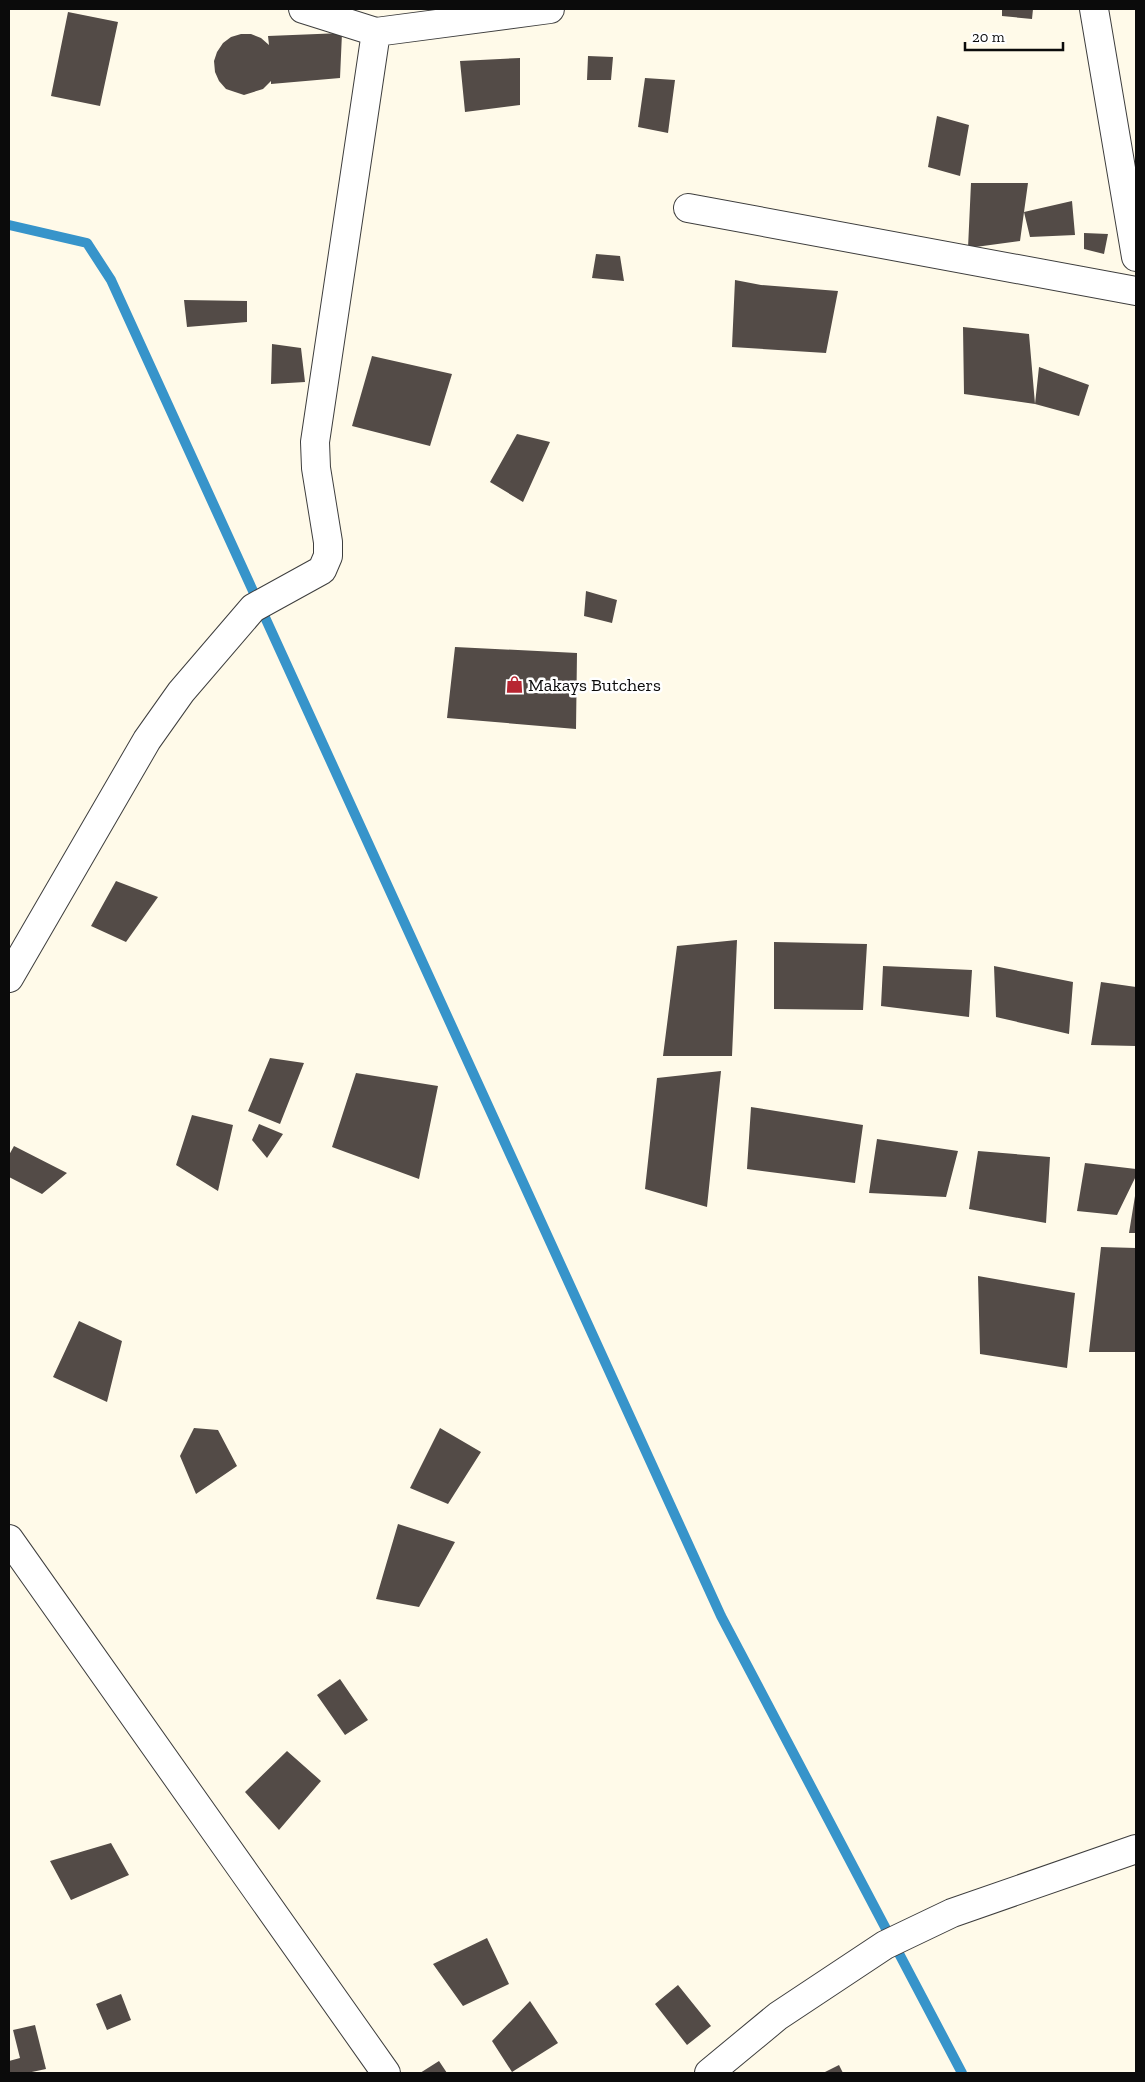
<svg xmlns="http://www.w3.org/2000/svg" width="1145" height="2082" viewBox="0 0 1145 2082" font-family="'Zilla Slab',serif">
<rect width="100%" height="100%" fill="#fffae9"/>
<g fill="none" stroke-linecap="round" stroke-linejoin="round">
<path stroke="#3794ca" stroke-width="10" d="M9,225l78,18 24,37 610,1336 241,457"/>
</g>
<path fill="#534b47" d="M1002,9h31l-1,10 -30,-3z
M68,12l50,10 -18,84 -49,-10z
M342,33l-2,45 -69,6v-3l-8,8 -19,6 -18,-6 -7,-8 -4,-9 -1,-11 3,-9 6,-9 8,-6 10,-3h10l10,4 8,7 -1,-9z
M588,56l25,1 -2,23h-24z
M520,58v47l-55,7 -5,-51z
M645,78l30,2 -7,53 -30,-6z
M937,116l32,9 -9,51 -32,-9z
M971,183h57l-8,58 -52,7z
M1072,201l3,34 -45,2 -6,-25z
M1084,233l24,1 -4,20 -20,-5z
M596,254l24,2 4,25 -32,-3z
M735,280l26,5 77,6 -12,62 -94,-6z
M184,300l63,1v21l-60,5z
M963,327l66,7 6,70 -71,-10z
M272,344l29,4 4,34 -34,2z
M372,356l80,18 -22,72 -78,-20z
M1039,367l50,18 -10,31 -44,-12z
M517,434l33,8 -27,60 -33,-20z
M586,591l31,9 -5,23 -28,-7z
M455,647l122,6 -1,76 -129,-11z
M116,881l42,16 -32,45 -35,-16z
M737,940l-5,116h-69l14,-110z
M774,942l93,2 -4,66 -89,-1z
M883,966l89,4 -3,47 -88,-11z
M994,966l79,16 -4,52 -73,-17z
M1101,982l35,5v59l-45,-1z
M270,1058l34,5 -24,61 -32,-13z
M721,1071l-14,136 -62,-18 12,-111z
M356,1073l82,13 -19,93 -87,-32z
M751,1107l112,18 -8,58 -108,-14z
M192,1115l41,10 -15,66 -42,-26z
M259,1124l24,10 -16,24 -15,-18z
M877,1139l81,12 -12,46 -77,-4z
M14,1146l53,27 -25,21 -33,-17v-22z
M978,1151l72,6 -4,66 -77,-14z
M1085,1163l51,6v7l-19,39 -40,-4z
M1135,1196l1,37h-7z
M1101,1247l35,1v104h-47z
M978,1276l97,17 -8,75 -87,-14z
M79,1321l43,20 -15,61 -54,-25z
M194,1428l24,2 19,36 -41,28 -16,-38z
M440,1428l41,24 -33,52 -38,-16z
M398,1524l57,18 -36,65 -43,-8z
M340,1679l28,41 -23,15 -28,-40z
M287,1751l34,30 -42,49 -34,-38z
M111,1843l18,32 -58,25 -21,-39z
M487,1938l22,46 -46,22 -30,-42z
M678,1985l33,41 -24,19 -32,-41z
M121,1994l10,26 -24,10 -11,-26z
M530,2001l28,42 -46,29 -20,-31z
M35,2025l11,44 -19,4h-18v-12l11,-3 -7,-28z
M439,2061l8,12h-27z
M839,2065l4,8h-20z"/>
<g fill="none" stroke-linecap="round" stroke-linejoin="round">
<defs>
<path id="street" d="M303,9l73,23 174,-23
M1094,9l42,248
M688,208l448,83
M9,978l138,-238 34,-48 72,-84 69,-38 6,-14v-14l-12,-74 -1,-26 61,-410
M9,1539l377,534
M709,2073l69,-57 107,-71 67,-32 184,-64"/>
</defs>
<use href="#street" stroke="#3e3e3e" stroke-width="30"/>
<use href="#street" stroke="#fff" stroke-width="28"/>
</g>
<defs>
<symbol id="shop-bare" viewBox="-9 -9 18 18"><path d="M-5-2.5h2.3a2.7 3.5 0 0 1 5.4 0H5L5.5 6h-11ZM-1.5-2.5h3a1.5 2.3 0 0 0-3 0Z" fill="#b72632" stroke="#fff" stroke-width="2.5" paint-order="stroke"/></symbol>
</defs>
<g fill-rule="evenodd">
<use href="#shop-bare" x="502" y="672" width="25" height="25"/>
</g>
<g text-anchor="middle" stroke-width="5" stroke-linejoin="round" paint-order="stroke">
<g font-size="18" fill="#0b0b0b" stroke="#fff" text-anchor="start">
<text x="528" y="691">Makays Butchers</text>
</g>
</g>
<rect width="1145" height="2082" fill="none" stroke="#0b0b0b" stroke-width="20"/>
<path d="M965 42v8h98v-8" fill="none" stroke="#0b0b0b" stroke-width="2.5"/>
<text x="972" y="42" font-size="15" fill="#0b0b0b" stroke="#ffffff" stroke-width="4" paint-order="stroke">20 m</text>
</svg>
